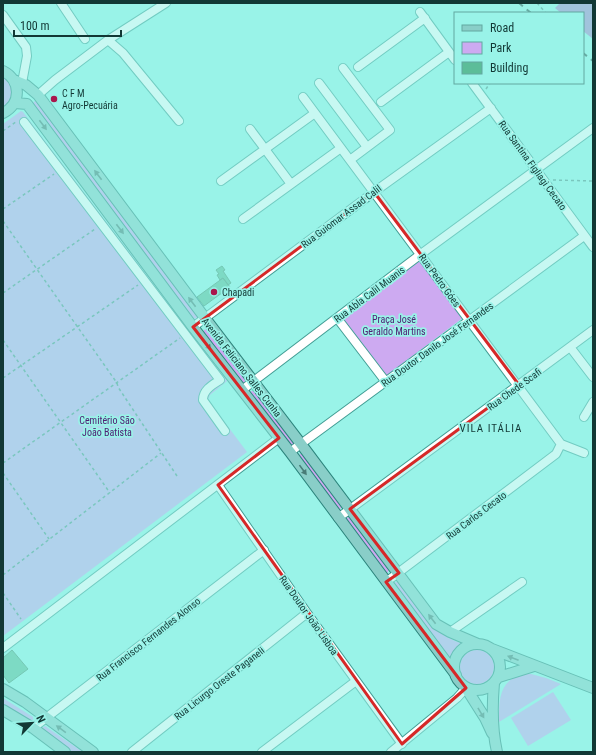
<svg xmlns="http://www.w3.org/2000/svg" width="596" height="755" viewBox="0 0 596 755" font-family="'Roboto Condensed',sans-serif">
<rect width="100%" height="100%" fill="#99f3e8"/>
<path fill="#cdaaf1" d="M3,75l9,7 1,17 -10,10z
M36,100l163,217 -5,2 -160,-212 -2,-3z
M21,111l2,1 204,269 -17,14 -2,5 39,52 -244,184v-512z
M421,260l43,57 -78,59 -44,-57z
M209,328l37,52 -1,4h-4l-38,-51 1,-3z
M252,391l3,1 38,49 1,3 -2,3 -42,-55z
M300,454h3l38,51v3l-2,2 -41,-53z
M350,517l39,52 -2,5h-2l-40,-54 1,-2z
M396,582l4,1 34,45c9,8 18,12 29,16l-9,10 -2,6 -2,-1 -56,-76z
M460 667a17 17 0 1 1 34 0a17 17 0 1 1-34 0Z
M531,674l15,4 15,6 -62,38c0,-17 -1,-39 19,-46 4,-2 9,-2 13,-2z
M553,692l18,28 -43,26 -17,-28z
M3,698l30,19v5l-3,1 -27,-17z
M45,726l38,26h-11l-30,-21v-3z"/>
<path fill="#ac89cf" d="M560,3h33v36l-10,-8v-18h-22l-6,-5z"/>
<path fill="#5cbd99" stroke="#4a9578" d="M222,266l3,4 -2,1 8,12 -3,2 -5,-7 -3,2 -3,-5 2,-1 -3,-4z
M223,278l7,9 -26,19 -7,-9z
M12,650l16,19 -19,14 -6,-8v-17z"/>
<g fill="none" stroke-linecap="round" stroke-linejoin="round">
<defs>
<path id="minor" d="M61,3l24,36
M420,12l35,48
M3,15l23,32 1,9 -5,27
M108,40l58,-37
M358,67l67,-49
M343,68l47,62 -40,30
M319,83l48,64
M472,83l121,164
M38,95l17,-15 53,-40 15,13 56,68
M303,97l258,347 23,9
M381,102l68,-50
M24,122l196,258c-8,5 -17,10 -17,20l22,31
M250,129l41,55
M221,181l94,-68
M243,219l98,-71
M337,318l49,64
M193,327l181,-135 117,-84
M570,347l23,30
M242,390l179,-136 172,-126
M584,417l9,-15
M290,452l294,-216
M218,485l89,128 95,131
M338,518l255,-188
M386,582l170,-128 5,-10
M450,632l72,-50
M3,648l276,-210
M33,728l231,-178
M132,752l175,-139
M262,752l94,-71
M391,752l66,-54 9,-10"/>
<path id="major" d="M3,71c18,9 19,33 0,42
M14,80l12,5 12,10 167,223 96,126 135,180 14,8 28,12
M15,103l12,1 166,223 97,125 166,223
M454 667a23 23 0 1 1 46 0a23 23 0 1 1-46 0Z
M492,649l101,39
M499,677l35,-11
M494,683c-2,23 -2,47 3,69
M466,688l19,30 7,15
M3,689l22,13 68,50
M3,710l30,18 32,24"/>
</defs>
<use href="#minor" stroke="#439e95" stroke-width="10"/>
<use href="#major" stroke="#2c847c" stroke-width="12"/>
<path stroke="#54938c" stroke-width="1.5" stroke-dasharray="3 3" stroke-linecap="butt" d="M537,3l9,10
M486,89l4,-6
M3,131l14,-10
M553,180l40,1
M3,209l51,-35
M3,221l114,162 1,4 59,89
M3,293l92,-64
M3,340l107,153
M3,378l135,-93
M3,463l177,-125
M3,473l46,66
M3,575l158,-122
M3,593l18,26"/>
<use href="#minor" stroke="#fff" stroke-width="8"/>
<use href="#major" stroke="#89cec8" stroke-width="10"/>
<path stroke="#285752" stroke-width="2" stroke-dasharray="5 5" stroke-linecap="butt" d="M519,3l12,10
M583,53l10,8"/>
</g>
<defs><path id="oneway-solid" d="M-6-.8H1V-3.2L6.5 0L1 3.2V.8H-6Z"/></defs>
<g fill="#487c77">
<use href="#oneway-solid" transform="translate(43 125) rotate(53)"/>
<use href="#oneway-solid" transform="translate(98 175) rotate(-127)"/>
<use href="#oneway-solid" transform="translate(120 229) rotate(53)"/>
<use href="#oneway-solid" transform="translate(192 302) rotate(-127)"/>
<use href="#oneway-solid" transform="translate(207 345) rotate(52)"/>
<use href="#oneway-solid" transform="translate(303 470) rotate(54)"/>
<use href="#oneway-solid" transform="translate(432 619) rotate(-127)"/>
<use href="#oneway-solid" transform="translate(513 658) rotate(-159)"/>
<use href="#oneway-solid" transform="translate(481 713) rotate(59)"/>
<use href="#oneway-solid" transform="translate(61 729) rotate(-144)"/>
</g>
<path d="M0 0H596V755H0ZM374,192l145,193 -169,124 49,64 -13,9 80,106 -64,56 -184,-259 61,-47 -86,-111z" fill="#99f3e8" fill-opacity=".55" fill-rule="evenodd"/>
<path fill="none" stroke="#d62828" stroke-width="3" stroke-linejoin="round" d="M374,192l145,193 -169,124 49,64 -13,9 80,106 -64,56 -184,-259 61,-47 -86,-111z"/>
<g fill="#a9174d" stroke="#99f3e8" stroke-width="1.5">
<circle cx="54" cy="99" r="4"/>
<circle cx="214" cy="292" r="4"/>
</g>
<g text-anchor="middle" stroke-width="3.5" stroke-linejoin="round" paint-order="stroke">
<g font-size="10" fill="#123835" stroke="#99f3e8" text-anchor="start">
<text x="62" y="97">C F M<tspan x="62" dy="12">Agro-Pecuária</tspan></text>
<text x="222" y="296">Chapadi</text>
</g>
<g font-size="10" fill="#123835" stroke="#99f3e8">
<text transform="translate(533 165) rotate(54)" y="4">Rua Santina Figliagi Cecato</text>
<text transform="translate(341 216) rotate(-37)" y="4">Rua Guiomar Assad Calil</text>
<text transform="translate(440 280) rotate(54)" y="4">Rua Pedro Góes</text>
<text transform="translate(369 294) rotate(-37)" y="4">Rua Abla Calil Muanis</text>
<text transform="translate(437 344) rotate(-36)" y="4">Rua Doutor Danilo José Fernandes</text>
<text transform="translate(242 367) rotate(52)" y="4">Avenida Feliciano Salles Cunha</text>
<text transform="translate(514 389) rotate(-36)" y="4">Rua Chede Scafi</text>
<text transform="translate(476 515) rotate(-37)" y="4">Rua Carlos Cecato</text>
<text transform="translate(309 615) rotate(55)" y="4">Rua Doutor João Lisboa</text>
<text transform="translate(148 639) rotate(-38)" y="4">Rua Francisco Fernandes Alonso</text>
<text transform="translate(219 683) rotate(-38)" y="4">Rua Licurgo Oreste Paganeli</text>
</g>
<g font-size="10" fill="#4f2073" stroke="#99f3e8">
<text x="394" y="323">Praça José<tspan x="394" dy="12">Geraldo Martins</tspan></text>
<text x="107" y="424">Cemitério São<tspan x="107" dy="12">João Batista</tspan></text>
</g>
<g font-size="11" letter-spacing="1" fill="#123835" stroke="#99f3e8">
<text x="491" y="432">VILA ITÁLIA</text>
</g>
</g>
<rect width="596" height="755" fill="none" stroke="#123835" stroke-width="8"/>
<rect x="454" y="12" width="130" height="72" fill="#99f3e8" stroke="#63a8a0"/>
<rect x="462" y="25" width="20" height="6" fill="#89cec8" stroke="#63a8a0"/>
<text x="490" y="32" font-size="12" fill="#123835">Road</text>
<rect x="462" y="42" width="20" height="12" fill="#cdaaf1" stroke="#63a8a0"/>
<text x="490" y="52" font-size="12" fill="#123835">Park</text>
<rect x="462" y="62" width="20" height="12" fill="#5cbd99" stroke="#63a8a0"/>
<text x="490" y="72" font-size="12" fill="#123835">Building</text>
<g transform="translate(32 723) rotate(65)" stroke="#99f3e8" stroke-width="3" paint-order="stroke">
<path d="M0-3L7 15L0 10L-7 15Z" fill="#123835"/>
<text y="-6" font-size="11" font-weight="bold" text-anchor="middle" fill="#123835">N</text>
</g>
<path d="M14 30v6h107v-6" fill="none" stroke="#123835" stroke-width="2"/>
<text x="20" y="30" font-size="12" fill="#123835" stroke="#99f3e8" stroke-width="3" paint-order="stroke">100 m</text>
</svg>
